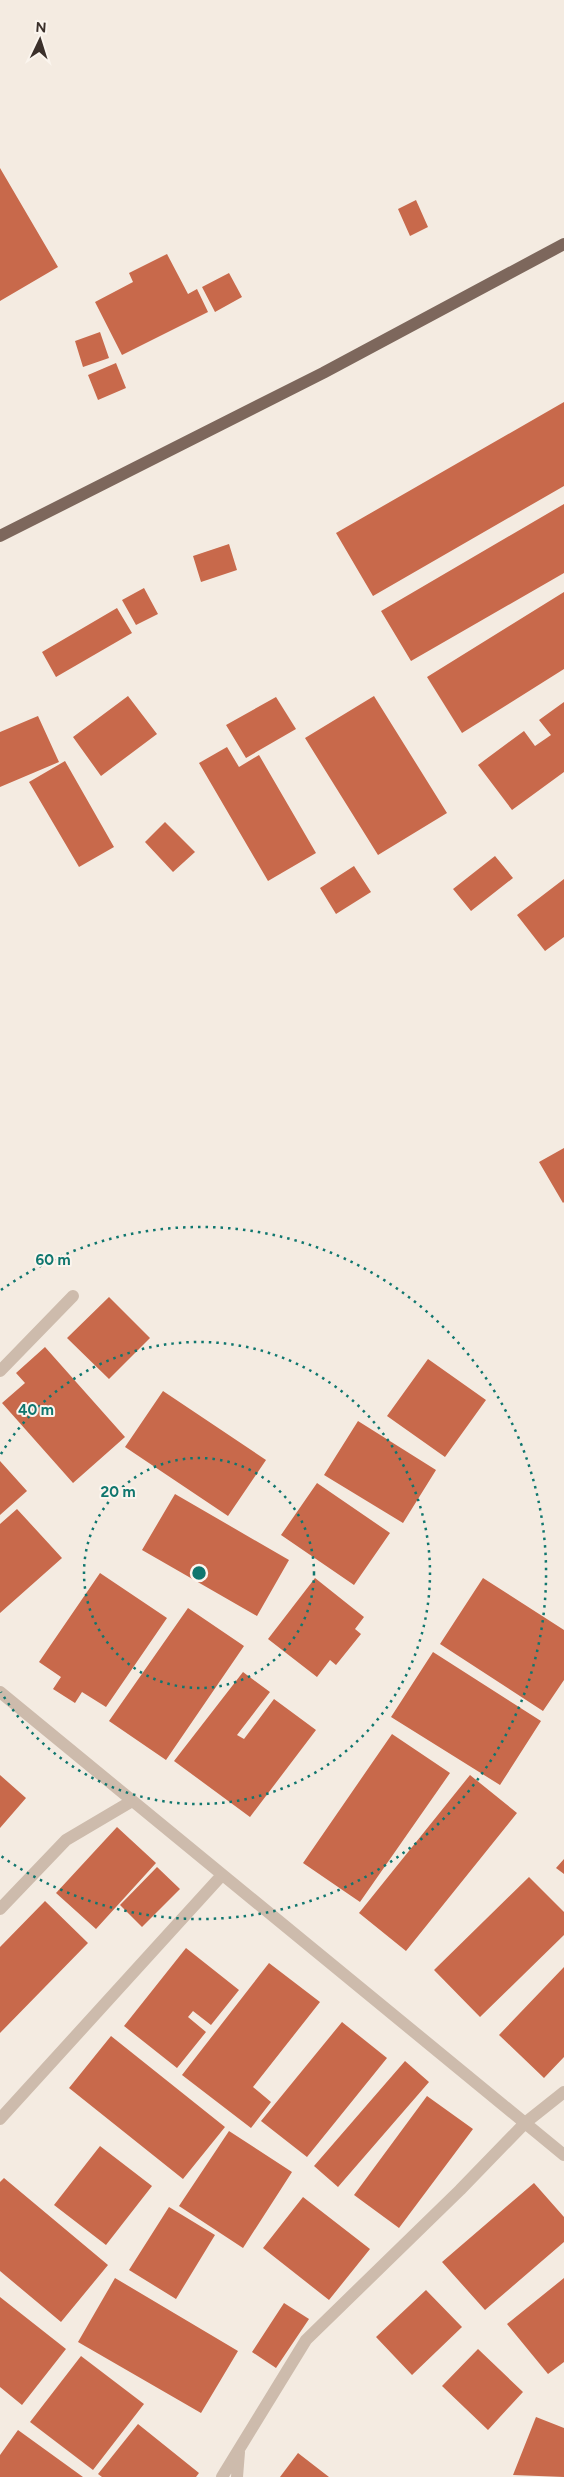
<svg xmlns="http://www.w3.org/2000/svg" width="564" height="2477" viewBox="0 0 564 2477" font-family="Figtree,sans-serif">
<rect width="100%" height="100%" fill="#f4ebe1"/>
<path fill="#c8694b" d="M0,168l58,99 -58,34z
M416,200l12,27 -18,9 -12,-27z
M167,254l21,40 9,-5 11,23 -86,43 -27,-53 38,-20 -4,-9z
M229,273l13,24 -27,15 -13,-25z
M100,332l9,26 -26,9 -8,-26z
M116,363l10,25 -28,12 -10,-25z
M564,402v84l-191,110 -37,-63z
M564,504v69l-153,88 -30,-50z
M229,544l8,26 -36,12 -8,-26z
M144,588l14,26 -22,11 -14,-25z
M564,592v77l-102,64 -35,-56z
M117,608l15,25 -76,44 -14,-25z
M128,696l29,38 -56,42 -28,-39z
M374,696l73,117 -69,42 -73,-117z
M276,697l20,32 -50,29 -20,-33z
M564,702v70l-52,38 -34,-45 46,-34 11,15 16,-11 -12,-15z
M38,716l21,46 -59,25v-55z
M227,747l12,20 20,-12 57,98 -48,28 -69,-118z
M65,761l49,86 -35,20 -50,-85z
M165,822l30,30 -22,20 -28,-30z
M495,856l18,22 -42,33 -18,-22z
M354,866l17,26 -35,22 -16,-26z
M564,879v58l-19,14 -28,-36z
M564,1148v54l-1,1 -24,-41z
M109,1297l41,41 -41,41 -42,-41z
M45,1347l80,90 -52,46 -71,-80 23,-20 -9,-10z
M428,1359l58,41 -41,57 -58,-41z
M163,1391l103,69 -38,56 -103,-69z
M358,1421l78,49 -33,53 -79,-48z
M0,1461l27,30 -27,24z
M317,1483l73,50 -36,52 -73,-50z
M175,1494l114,66 -32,56 -115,-66z
M17,1509l45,49 -62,55v-89z
M100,1573l67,45 -61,89 -24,-15 -7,11 -22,-14 8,-12 -22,-15z
M315,1578l49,39 -9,12 6,5 -25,31 -6,-5 -13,17 -49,-38z
M483,1578l81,52v50l-21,31 -103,-67z
M188,1608l56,38 -78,114 -57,-39z
M433,1652l108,69 -41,64 -109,-68z
M243,1672l27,20 -33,43 7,4 30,-40 42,31 -66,87 -76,-56z
M392,1734l58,39 -90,129 -57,-39z
M0,1775l26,23 -26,30z
M470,1775l47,38 -111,138 -47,-38z
M117,1827l39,36 -60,66 -40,-36z
M564,1859v15l-8,-6z
M157,1867l23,22 -38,38 -22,-22z
M529,1877l35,35v23l-84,82 -46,-47z
M45,1901l43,42 -88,90v-86z
M186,1948l53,42 -28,35 -18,-14 -5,6 18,15 -29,36 -53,-42z
M269,1963l51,39 -67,85 18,15 -20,26 -69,-53z
M564,1967v90l-20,21 -45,-43z
M342,2022l45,36 -80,99 -46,-36z
M111,2036l114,91 -42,52 -114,-91z
M405,2061l24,21 -91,105 -24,-21z
M427,2096l46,33 -74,99 -45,-33z
M229,2131l63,41 -49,76 -64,-42z
M100,2146l52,40 -46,59 -52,-40z
M4,2178l104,87 -47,57 -61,-51v-89z
M534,2183l30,34v25l-79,68 -43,-48z
M303,2197l67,52 -41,51 -66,-52z
M169,2207l46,28 -39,64 -47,-29z
M115,2278l123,73 -37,62 -123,-71z
M564,2278v84l-16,12 -41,-50z
M426,2290l36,37 -50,48 -36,-38z
M0,2297l66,52 -44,56 -22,-18z
M284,2303l25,16 -33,49 -24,-16z
M478,2349l45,43 -35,38 -46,-44z
M81,2356l63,48 -51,66 -63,-48z
M536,2417l28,11v49l-51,-2z
M138,2424l61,49 -3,4h-94l-4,-3z
M18,2430l65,47h-83v-22z
M298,2453l31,24h-49z"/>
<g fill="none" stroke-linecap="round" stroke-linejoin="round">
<path stroke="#cdbbac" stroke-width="12" d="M0,1371l73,-75
M0,1692l564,463
M0,1909l66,-69 66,-39
M0,2119l222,-244
M222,2477l84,-137 154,-150 65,-67 39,-31
M237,2477l2,-25"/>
<path stroke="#7d675c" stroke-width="12" d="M0,536l323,-163 241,-129"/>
</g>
<g fill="none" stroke="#0f766e" stroke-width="2.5" stroke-dasharray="2.5 5">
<circle cx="199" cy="1573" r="115"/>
<path d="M1 1454A231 231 0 1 1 1 1692"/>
<path d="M1 1290A346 346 0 1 1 1 1856"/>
</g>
<circle cx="199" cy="1573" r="8" fill="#0f766e" stroke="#fbf5ee" stroke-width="2.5"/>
<g font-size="15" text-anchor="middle" font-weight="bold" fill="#0f766e" stroke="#fbf5ee" stroke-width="4" stroke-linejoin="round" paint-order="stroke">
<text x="53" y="1265">60 m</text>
<text x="36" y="1415">40 m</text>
<text x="118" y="1497">20 m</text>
</g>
<g transform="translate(40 40) rotate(4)" stroke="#fbf5ee" stroke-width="4" paint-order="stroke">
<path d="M0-4L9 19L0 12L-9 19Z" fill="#3b302b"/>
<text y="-8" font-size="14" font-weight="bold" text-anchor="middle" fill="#3b302b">N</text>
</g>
</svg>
